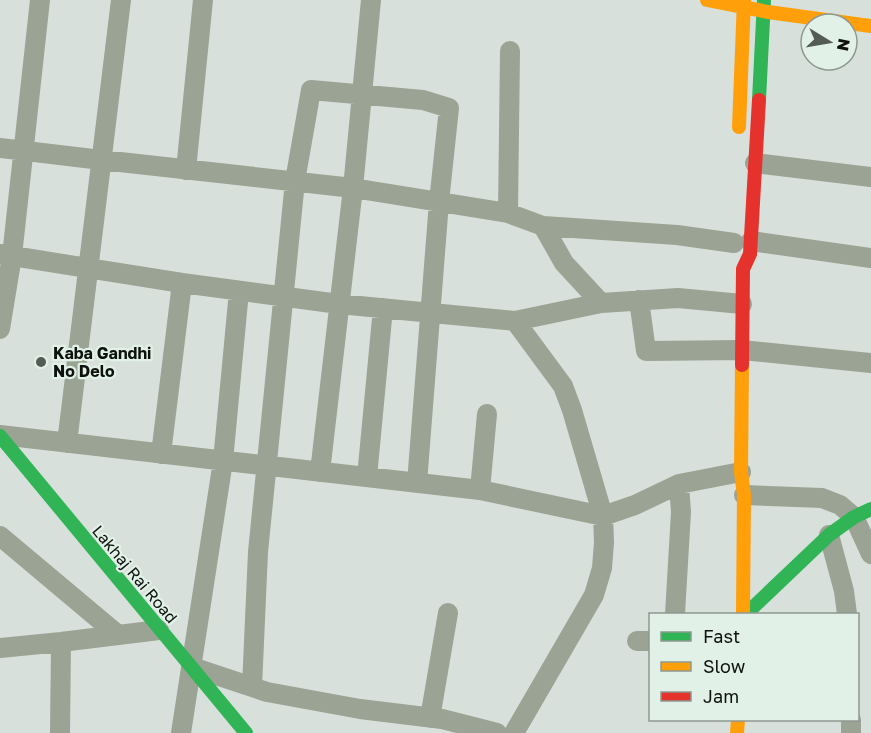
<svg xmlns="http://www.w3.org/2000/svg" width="871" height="733" viewBox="0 0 871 733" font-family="'Golos Text',sans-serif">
<rect width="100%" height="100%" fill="#d8e0db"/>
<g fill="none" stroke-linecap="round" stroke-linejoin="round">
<path stroke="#9aa394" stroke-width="20" d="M0,148l93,11 260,29 155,25 35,13 134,9 57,8
M755,163l116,14
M186,170l17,-170
M508,213l2,-162
M543,226l21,37 37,40
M751,241l120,17
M0,254l182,29 157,21 176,17 48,65 9,24 31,106 1,26 -2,26 -8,27 -80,138
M639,300l7,51 96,-1 129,13
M515,321l86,-18 77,-5 64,6
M0,329l12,-73 28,-256
M0,435l480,55 123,26 32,-11 44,-21 62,-12
M67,443l54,-443
M161,454l21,-171
M320,472l33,-284 18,-188
M367,477l16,-169
M480,490l7,-76
M744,495l78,3 18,7 14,12 17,37
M829,535l15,56 3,23
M0,536l118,99
M675,614l6,-102 -2,-28
M637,641h13
M0,648l61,-6 98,-12
M192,667l75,25 93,17 82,10 55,14
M252,687l6,-135 37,-371 16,-91 112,10 26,8 -10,94 -22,281
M430,718l18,-105
M851,720v13
M60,733l1,-91
M181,733l42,-272 16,-170"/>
<path stroke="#30b455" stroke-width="14" d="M759,100l5,-100
M0,436l246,297
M746,614l83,-79 25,-18 17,-8"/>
<path stroke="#ff9f0a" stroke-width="14" d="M707,0l61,12 103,14
M739,127l5,-127
M742,365l-1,107 3,23 -1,119
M737,733l1,-13"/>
<path stroke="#e5322d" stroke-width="14" d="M742,365l1,-96 7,-15 9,-154"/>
</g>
<circle fill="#545a56" stroke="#e2f1e7" stroke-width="2" cx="41" cy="362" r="6"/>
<g text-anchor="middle" stroke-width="4.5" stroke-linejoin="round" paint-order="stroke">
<g font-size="16" font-weight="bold" fill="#0d120f" stroke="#e2f1e7" text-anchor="start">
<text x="53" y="359">Kaba Gandhi<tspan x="53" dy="18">No Delo</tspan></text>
</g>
<g font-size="16" fill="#0d120f" stroke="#e2f1e7">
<text transform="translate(135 574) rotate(50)" y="6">Lakhaj Rai Road</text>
</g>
</g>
<rect x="649" y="613" width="210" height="108" fill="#e2f1e7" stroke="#8d9891" stroke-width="1.5"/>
<rect x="661" y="632" width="30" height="9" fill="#30b455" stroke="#8d9891" stroke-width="1.5"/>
<text x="703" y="643" font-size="18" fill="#0d120f">Fast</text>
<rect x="661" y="662" width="30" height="9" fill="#ff9f0a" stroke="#8d9891" stroke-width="1.5"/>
<text x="703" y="673" font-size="18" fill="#0d120f">Slow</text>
<rect x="661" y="692" width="30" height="9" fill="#e5322d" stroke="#8d9891" stroke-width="1.5"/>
<text x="703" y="703" font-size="18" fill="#0d120f">Jam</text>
<g transform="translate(829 42) rotate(101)"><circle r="28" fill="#e2f1e7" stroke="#8d9891" stroke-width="1.5"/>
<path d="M0-4.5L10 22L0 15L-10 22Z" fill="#545a56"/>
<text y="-9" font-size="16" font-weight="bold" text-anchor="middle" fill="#0d120f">N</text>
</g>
</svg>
